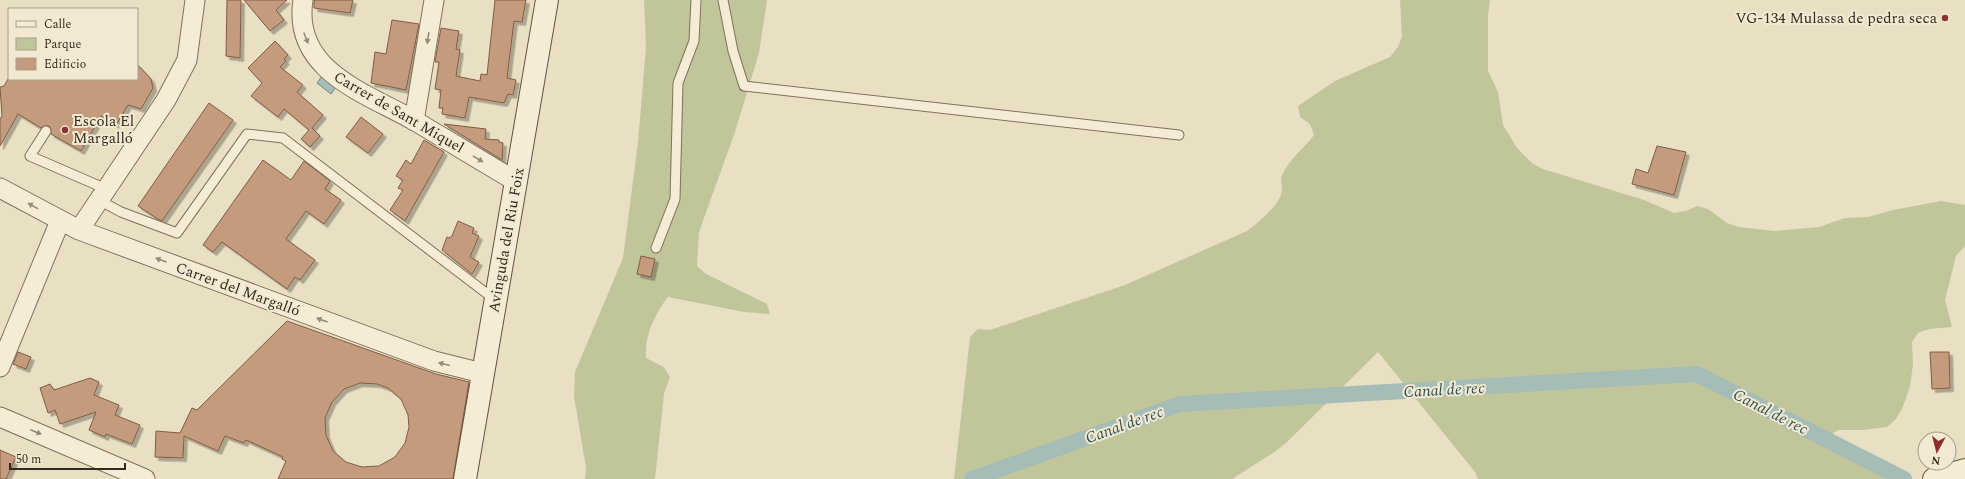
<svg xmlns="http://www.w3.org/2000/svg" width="1965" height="479" viewBox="0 0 1965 479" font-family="Spectral,serif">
<defs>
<filter id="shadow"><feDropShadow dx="3.5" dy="3.5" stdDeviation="0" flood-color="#0004"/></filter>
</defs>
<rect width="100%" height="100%" fill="#e9dfc3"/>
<path fill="#c0c699" d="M644,0h123l-8,53 -24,79 -36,100 -2,34 9,8 61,30 3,10 -26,-2 -76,-15c-13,17 -24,39 -22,61l18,9 6,10 -6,17 -9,85h-70l1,-11 -12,-72 1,-24 48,-114 15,-116 8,-95z
M1400,0h90l-2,15v56l10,21 5,33 14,23 16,16 10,5 101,31 30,13 12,-2 11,-5 11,3 19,14 12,4 35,4 45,-4 26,-9 23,-1 25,-7 48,-9 24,4v41l-9,10 -11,44 7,27 -23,2 -11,4 -6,9 1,22 -3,23 -8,22 -7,11 -8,7 -24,3h-25l-9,6 2,11 21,9 22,5 11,7 4,11h-411l-3,-7 -97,-120 -91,90 -11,9 -44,28h-278l16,-142 8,-8 12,1 135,-45 122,-54c12,-9 28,-22 34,-36 3,-8 -3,-14 3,-24 8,-14 21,-24 30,-36l-4,-11 -10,-7 -2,-11 37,-25 55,-24 8,-10 4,-10z"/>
<path fill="#a5bdb6" stroke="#6d8a83" d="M322,76l14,11 -5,7 -14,-11z"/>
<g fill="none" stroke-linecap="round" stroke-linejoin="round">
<path stroke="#a5bdb6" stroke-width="16" d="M972,479l208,-75 517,-30 207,105"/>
</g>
<path fill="#c49c7d" stroke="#7f5c44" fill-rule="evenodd" filter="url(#shadow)" d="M227,0h14l-1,58 -14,-2z
M244,0h43l-11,10 8,10 -14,11z
M314,0h39l-3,13 -36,-5z
M495,0h31l-4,22 -8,-1 -7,57 9,2 -3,15 -5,-1 -4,9 -35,-6 -4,21 -23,-4 1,-6h-4l2,-18 -6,-1 4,-27h-4l6,-34 18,3 -3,18 4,1 -4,26 24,5 1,-7 6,1z
M392,20l27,4 -13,66 -35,-7 4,-31 11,2z
M275,41l13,14 -4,4 2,2 -6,6 23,18 -6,7 26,23 -11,13 8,8 -10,11 -9,-8 8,-9 -25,-21 -6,8 -27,-21 11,-13 -14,-15z
M137,64l14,15 2,9 -12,21 -13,-4 -12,20 -15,-9 -20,35 -30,-17v-5l-2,-3h-5l-3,2 -23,-14 -18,32v-27l2,-3 -2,-29 4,-1 4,-7h129z
M209,103l24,17 -71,101 -4,-2 -20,-13z
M361,117l22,17 -15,19 -22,-16z
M444,124l42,5 -1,10 14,1v2l4,1 -1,17z
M424,140l20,12 -39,69 -15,-11 13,-20 -5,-2 5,-8 -7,-4 10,-16 5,4z
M1657,146l29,6 -12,43 -42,-11 4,-15 12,4z
M263,160l28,20 13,-19 26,20 -5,8 16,11 -17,24 -18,-13 -20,28 29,21 -15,20 -5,-3 -8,12 -65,-47 -9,10 -10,-7z
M458,221l16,7 -2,5 7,3 -9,21 9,5 -7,12 -30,-24 5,-13 2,1 3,-2z
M641,256l14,3 -4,18 -14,-3z
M287,321l149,53 33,8 -16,97h-175l8,-18 -4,-2 1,-2 -37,-17 -2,3 -19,-7 -7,15 -34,-15 -1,22 -28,-1 1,-26 24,2 12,-25 5,2zM360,383l17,1 11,4 13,11 7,16 1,12 -4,16 -10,14 -16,9 -17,1 -16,-5 -13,-11 -7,-16 -1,-17 7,-16 12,-13z
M18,352l13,5 -5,12 -13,-5z
M1930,352h19l1,36 -18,1z
M90,378l9,4 -5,13 25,10 -4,10 25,10 -8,19 -26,-10 -1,3 -16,-7 7,-18 -36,12 -5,-14 -7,3 -8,-25 10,-4 4,6z
M0,450l16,7 -10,22h-6z"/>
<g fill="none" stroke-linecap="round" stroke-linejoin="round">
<defs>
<path id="lane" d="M723,0l10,51 11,35 435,49
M46,131l-16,25 67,29
M108,205l13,7 56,21 70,-99 36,4 211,161
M656,248l19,-49 3,-116 16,-42 2,-41"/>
<path id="street" d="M303,0c-11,71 63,93 112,121 34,20 68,41 102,61
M414,121l20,-121
M0,188l79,42 355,131 48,12
M79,230l87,-130 21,-40 8,-60
M0,367l60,-146
M0,417l145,62"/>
<path id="secondary" d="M465,479l82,-479
M1934,479l31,-9"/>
</defs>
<use href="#lane" stroke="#82715c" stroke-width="11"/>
<use href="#street" stroke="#82715c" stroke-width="21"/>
<use href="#secondary" stroke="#64523f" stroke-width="24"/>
<use href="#lane" stroke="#f5ecd6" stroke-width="9"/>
<use href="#street" stroke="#f5ecd6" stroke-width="19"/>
<use href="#secondary" stroke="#f5ecd6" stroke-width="22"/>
</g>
<defs><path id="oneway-solid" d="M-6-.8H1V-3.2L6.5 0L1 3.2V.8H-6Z"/></defs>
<g fill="#948a7a">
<use href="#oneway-solid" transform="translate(306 38) rotate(68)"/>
<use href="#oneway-solid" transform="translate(428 38) rotate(99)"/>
<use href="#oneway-solid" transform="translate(478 159) rotate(31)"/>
<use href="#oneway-solid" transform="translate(33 206) rotate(-151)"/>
<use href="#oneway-solid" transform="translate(161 260) rotate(-160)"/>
<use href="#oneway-solid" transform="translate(322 320) rotate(-160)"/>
<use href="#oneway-solid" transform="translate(444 364) rotate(-166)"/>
<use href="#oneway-solid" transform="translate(36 432) rotate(23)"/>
</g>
<g fill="#8b3231" stroke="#f2e9d2" stroke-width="1.5">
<circle cx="1945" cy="18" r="4"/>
<circle cx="65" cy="130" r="4"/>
</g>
<g text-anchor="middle" stroke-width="4" stroke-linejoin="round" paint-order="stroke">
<g font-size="15" fill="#33291e" stroke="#f2e9d2" text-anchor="end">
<text x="1937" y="23">VG-134 Mulassa de pedra seca</text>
<text x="73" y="126" text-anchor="start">Escola El<tspan x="73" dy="17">Margalló</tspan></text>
</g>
<g font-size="15" fill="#33291e" stroke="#f2e9d2">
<text transform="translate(399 112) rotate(30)" y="5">Carrer de Sant Miquel</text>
<text transform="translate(506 240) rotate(-80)" y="5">Avinguda del Riu Foix</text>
<text transform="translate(238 289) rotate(20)" y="5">Carrer del Margalló</text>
</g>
<g font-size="16" font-style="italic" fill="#2f5250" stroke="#f2e9d2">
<text transform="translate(1444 389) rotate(-3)" y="6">Canal de rec</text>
<text transform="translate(1771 411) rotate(27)" y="6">Canal de rec</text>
<text transform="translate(1124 424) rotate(-20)" y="6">Canal de rec</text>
</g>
</g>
<rect x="8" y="8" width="130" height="72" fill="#f2e9d2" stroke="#a69c8a"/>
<rect x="16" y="21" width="20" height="6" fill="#f5ecd6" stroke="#a69c8a"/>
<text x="44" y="28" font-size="12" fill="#33291e">Calle</text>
<rect x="16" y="38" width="20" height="12" fill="#c0c699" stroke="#a69c8a"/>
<text x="44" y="48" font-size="12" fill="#33291e">Parque</text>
<rect x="16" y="58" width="20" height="12" fill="#c49c7d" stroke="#a69c8a"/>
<text x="44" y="68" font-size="12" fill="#33291e">Edificio</text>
<g transform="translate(1937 451) rotate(187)"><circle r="19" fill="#f2e9d2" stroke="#a69c8a"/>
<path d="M0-3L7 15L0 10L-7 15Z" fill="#8b3231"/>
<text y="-6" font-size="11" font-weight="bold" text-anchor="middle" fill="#33291e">N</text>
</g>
<path d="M10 463v6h115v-6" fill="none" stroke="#33291e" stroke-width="2"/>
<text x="16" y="463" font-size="12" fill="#33291e" stroke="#f2e9d2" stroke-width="3" paint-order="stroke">50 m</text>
</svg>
